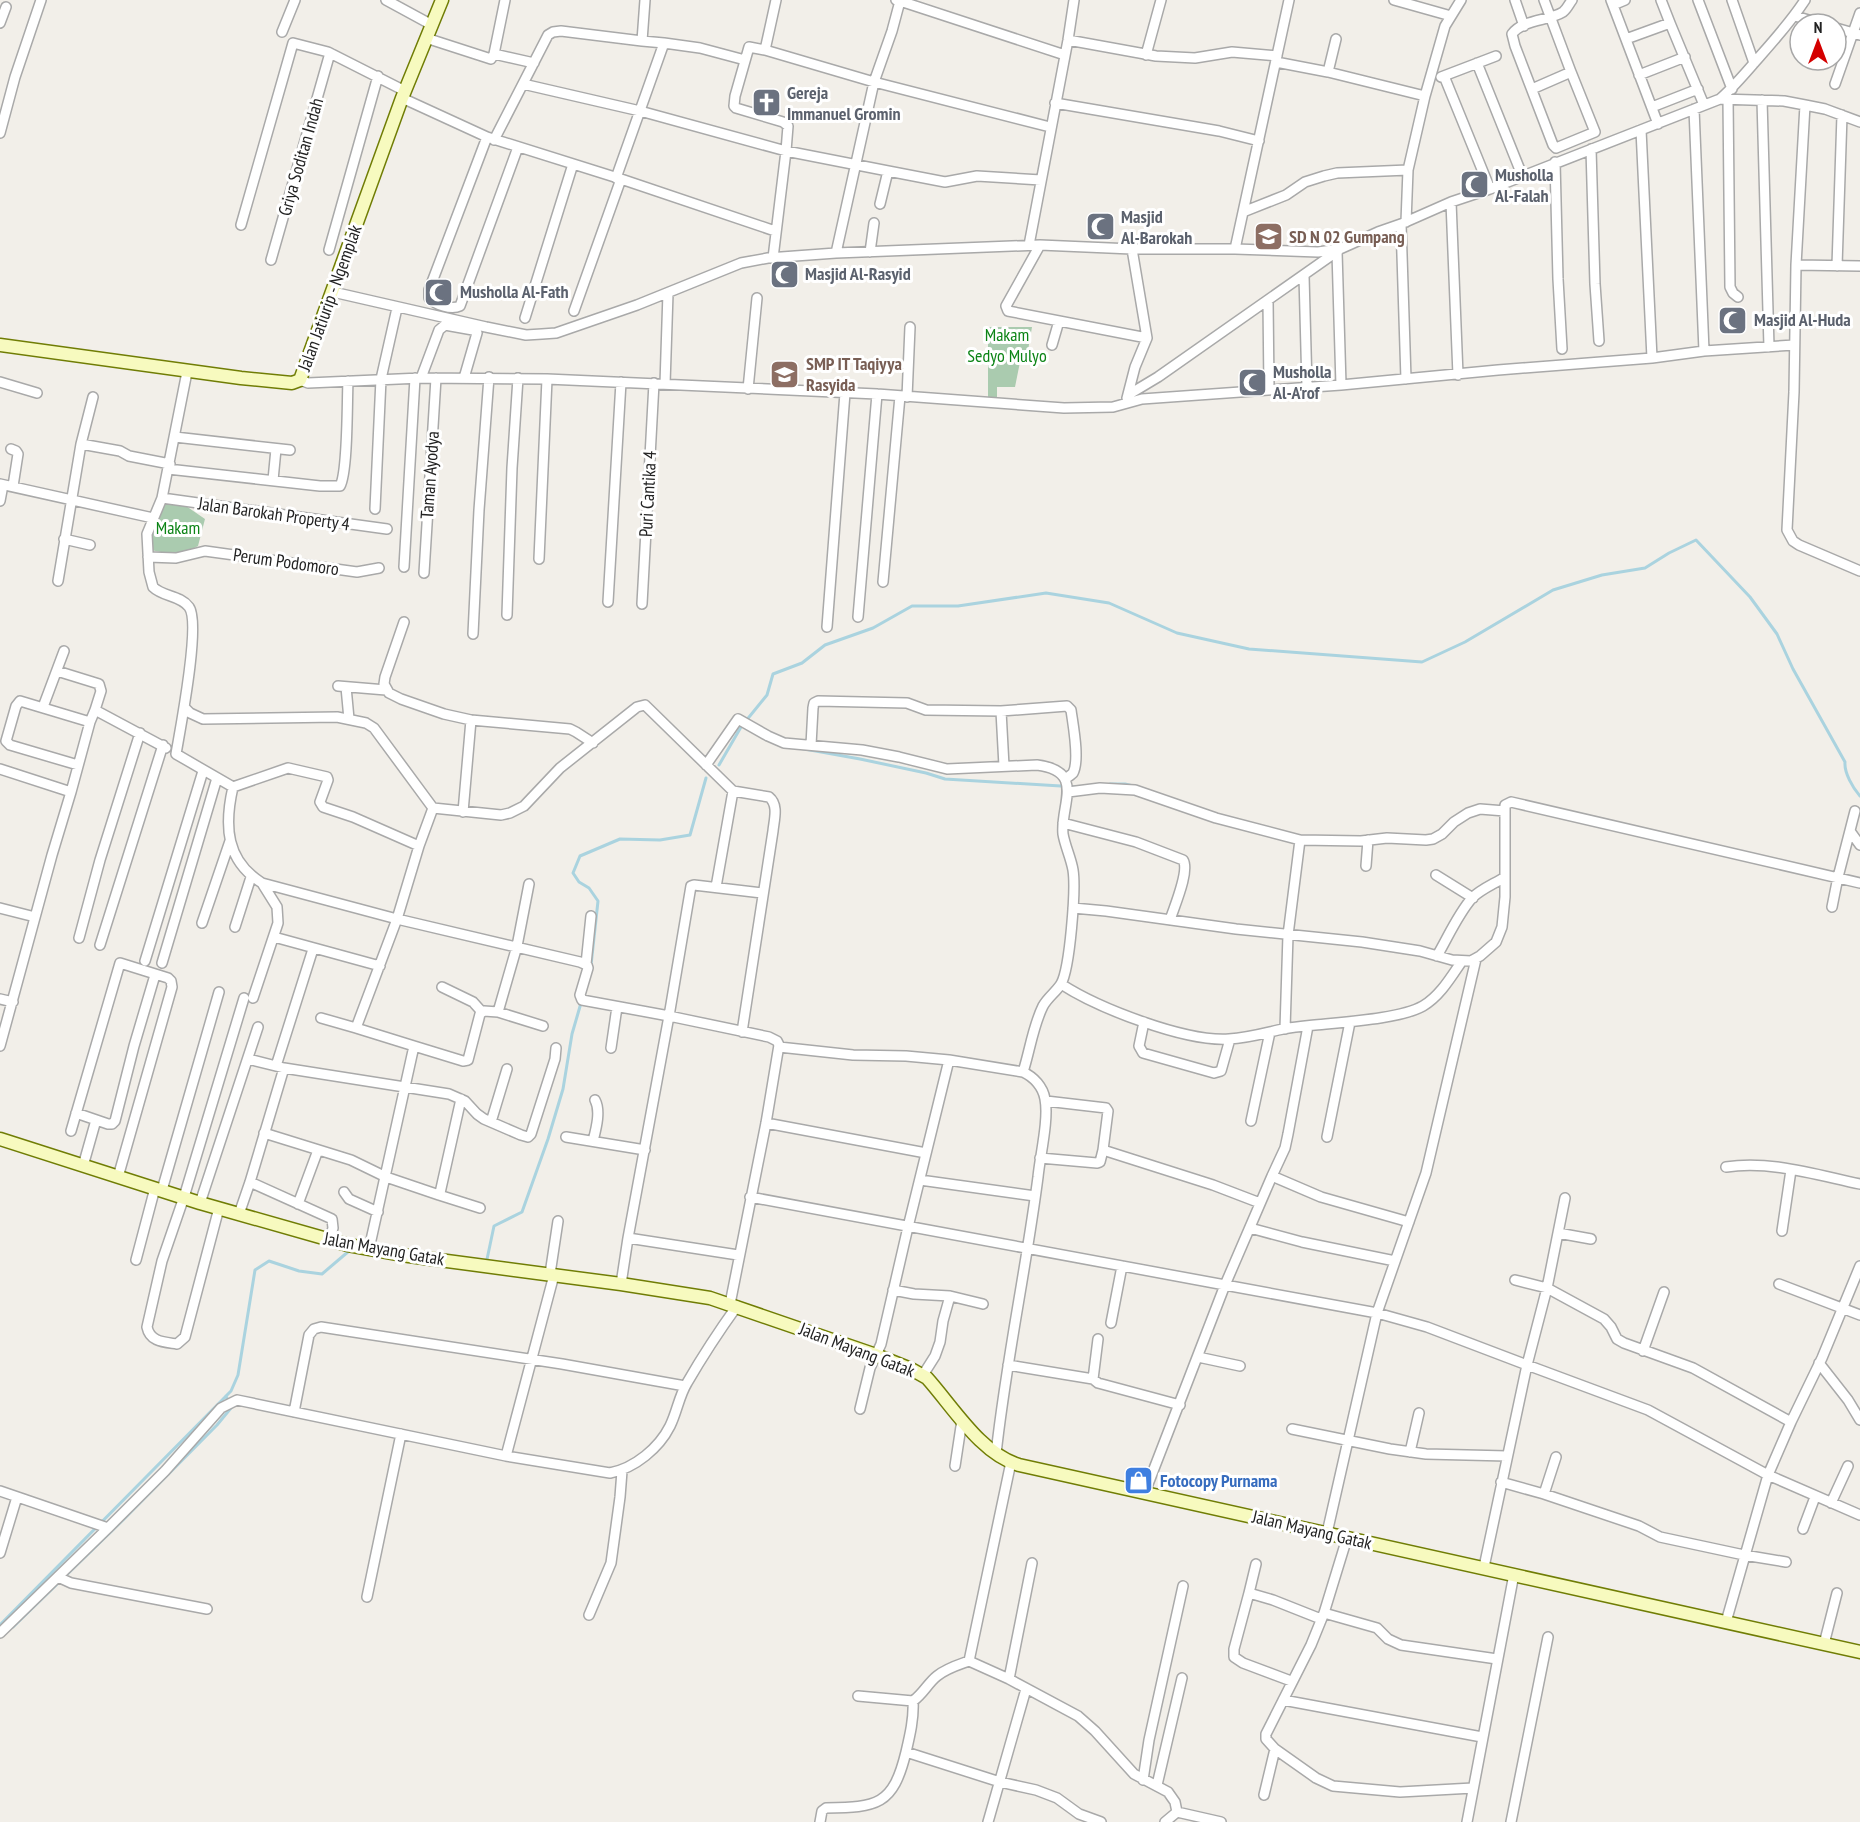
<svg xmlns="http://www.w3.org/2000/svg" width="1860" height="1822" viewBox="0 0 1860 1822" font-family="'PT Sans Narrow',sans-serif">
<rect width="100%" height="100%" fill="#f2efe9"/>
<path fill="#aacbaf" d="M988,327h44l-5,29 -6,1 -6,30h-18v10h-9z
M165,503l21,3 19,13 -7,27c-16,9 -29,8 -47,4 -1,-16 4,-34 14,-47z"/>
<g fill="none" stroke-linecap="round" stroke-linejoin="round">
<path stroke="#aad3df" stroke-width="3" d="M799,748l61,11 66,14 19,6 132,8
M719,765l22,-38 26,-32 6,-21 29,-11 23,-18 48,-17 39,-22h46l88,-13 63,10 68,30 72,16 173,13 43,-20 88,-52 49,-15 43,-7 24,-15 27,-13 54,57 27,37 16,35 52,93c-1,11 8,26 15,34
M1110,784h15l8,2
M591,965l7,-64 -9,-13 -10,-6 -6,-9 7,-17 40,-17 40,1 30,-5 16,-57
M486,1264l8,-38 28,-14 26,-73 15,-50 9,-55 9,-31
M0,1625l231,-234 7,-16 17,-105 14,-9 30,10 23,3 27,-23h2
M13,1627l112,-109 92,-93 14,-17 -5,-12"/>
<defs>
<path id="street" d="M386,0l46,25
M1394,0l57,16
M1515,0l9,26
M1611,0l47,124
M1698,0l34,89
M1732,0l22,63
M900,1l165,54
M1613,5l12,-5
M1795,16l27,8
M0,23l6,-16
M1670,23l34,82
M1836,28l24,7
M282,32l13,-32
M426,38l65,21 3,-5 11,-54
M1626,39l44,-16 -9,-23
M1068,40l88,16 39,2 37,-6 45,4
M664,43l36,5 45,12
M765,50l11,-50
M494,54l40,9
M1146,55l15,-55
M1276,62l52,10 97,24
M1477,63l45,112
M1328,72l8,-33
M1571,72l24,60 -39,16 -3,-3 -38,-99 -3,-12c11,-15 37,-13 51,-22 4,-3 6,-8 9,-12
M1639,75l46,-18
M1444,76l46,113
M1441,77l55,-21
M523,84l117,27 146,40 102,20 57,11 32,-6 64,4
M1835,84l25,-71
M1532,89l39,-17 -27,-72
M402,98l85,39 134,42 154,52
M1720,99c15,-13 28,-29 41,-44 16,-18 31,-35 44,-55
M1728,99l2,188 3,6 5,4
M1762,100l7,247
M1055,103l164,28 40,10
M1805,105l20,4 35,13
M1652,107l46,-18
M1694,109l10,242
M1641,130l11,228
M0,133l15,-56 26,-77
M487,137l-58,153v8c7,7 22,12 31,8l58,-159
M494,140l54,-105 5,-3 8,-1 81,10 3,-41
M1591,149l4,135 4,57
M1555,162l3,117 4,70
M616,178l48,-135 -22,-2
M1451,202l7,173
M880,204l8,-33
M1243,212l43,-17 19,-13 19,-6 13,-3 71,-3
M1406,222l2,-52 17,-74 20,-70 16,-26
M1401,224l5,155
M241,225l52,-182 35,9 77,39
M1029,245l39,-205 6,-40
M1040,245l-34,61 2,5 139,27
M1235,249l54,-249
M329,250l49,-174
M870,252l4,-29
M1337,252l4,133
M836,253l38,-171 18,-51 8,-30 -4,-1
M773,258l13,-107 2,-25 -5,-4 -47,-14 -2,-2 1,-10 14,-49 16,3 109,32 176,45
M271,260l59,-207
M1796,265l64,1
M1837,266l5,-151
M1304,276l3,111
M333,292l153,35 40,8 16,-1 14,-1 81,-28 104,-42 27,-5 68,-5 204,-8 92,4h103l83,3 22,-3 38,-17 23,-8 50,-22 39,-13 230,-90 64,2 21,4 -9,160 -2,127 -7,138 6,11 6,4 61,26
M1268,301l1,88
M574,311l47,-132
M525,318l48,-154
M1052,345l7,-24
M187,372l-25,126 -15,36 2,38 4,15c10,10 27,8 36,20 12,16 -9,123 -13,147l57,33c-9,39 -7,74 29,96l135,36 -41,109 58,18 -45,203
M421,378l18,-48 6,-5 28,5 4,3 -13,45
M300,380l8,3 113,-5 126,1 330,15 187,14 49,-1 29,-8 199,-14 157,-15 154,-12 52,-7 90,-6
M0,382l37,11
M665,384l3,-91
M748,389l9,-91
M1128,395l30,-18 181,-127
M907,397l3,-70
M1127,398l8,-31 12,-29 -15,-89
M175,437l115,13
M81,444l12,-47
M11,449l5,2 2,3 -5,32
M168,469l152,17h20c8,-14 7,-86 8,-105
M273,480l3,-31
M0,484l153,34
M162,498l225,31
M0,501l3,-16
M375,509l6,-130 16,-71
M64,539l26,6
M148,557l28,1 29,-7 152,21 22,-4
M539,559l8,-180
M404,567l11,-189
M424,573l12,-195
M58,581l23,-137 39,7 9,5 41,8
M883,582l17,-186
M608,602l13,-220
M642,604l12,-221
M507,615l5,-147 6,-90
M858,617l19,-223
M404,622l-19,55 -1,7 5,9 12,6 43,15 27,6 99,9 6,3 17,11
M827,627l18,-234
M473,634l6,-124 10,-133
M57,671l42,13 2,7 -6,19
M338,686l48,4
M346,687l3,32
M43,707l21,-56
M184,707l6,6 13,6 134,-2 29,6 8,5 59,80
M1001,711l3,55
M811,745l2,-37 1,-5 4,-2 89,2 19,7 75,1 66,-5 4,4c2,15 9,50 2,63 -2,2 -5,4 -8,6
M78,765l-68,-20 -4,-4 10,-35 4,-5 70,21
M706,765l32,-46 30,17 16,7 78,7 37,7 48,12 90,-4c49,6 23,40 26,69 2,12 8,24 10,36 3,19 -3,98 -12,114 -5,8 -13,13 -18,22 -10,20 -13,44 -20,66
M0,769l71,23 -19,63 -52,191
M233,787l55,-19 39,9 1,3 -8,22 3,5 30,10 66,29
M71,792l19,-70 5,-12 71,38
M1068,792l32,-4 35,2 81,28 84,22 61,1 26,-3 39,2 7,-1 9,-5 12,-12 14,-9 12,-4 25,2
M463,812l8,-92
M1063,823l73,19 47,18c7,11 -9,47 -13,60
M1850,831l10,14
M1366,866l2,-26
M1436,875l37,23
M716,887l17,-96
M1832,907l6,-30 17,-66
M0,908l35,9
M1073,908l33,3 130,18 126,13 58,9 32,9 19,1 9,-5 16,-14 6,-15 3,-30v-92l6,-3 349,81
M202,923l28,-82
M235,927l16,-50
M274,937l106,29
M79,938l21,-78 40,-127
M100,945l63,-200
M1437,956c11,-19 21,-42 35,-58 9,-9 22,-14 33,-21
M145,961l58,-190
M162,963l55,-185
M586,964l5,-48
M1061,984c37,24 124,58 168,55 19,-1 36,-6 54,-10 11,-2 22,-3 32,-4 28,-3 85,-6 108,-19 17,-10 28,-29 39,-45
M442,987l31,15 9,10
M253,998l25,-75 -1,-16 -15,-24
M0,999l13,3
M498,1012l45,14
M321,1018l35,10
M1144,1022l-5,24 4,7 71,20 7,-2 9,-32
M1285,1029l3,-94 12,-95
M742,1032l31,-201c1,-11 6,-26 -4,-34l-36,-6 -88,-86 -8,2 -77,61 -36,38 -14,7 -9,2 -68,-7 -14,38 -22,73 183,43 7,3 1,3 -8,27 2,5 87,16 22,-130 3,-1 68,8
M414,1046l49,15 5,-1 12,-46 4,-3 14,1 19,-66 12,-62
M779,1047l74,8 53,1 43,4
M611,1048l6,-41
M248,1059l36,9 165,26 16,7 12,13 7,5 37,16 7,2 3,-3 24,-75 1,-11
M276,1066l37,-117
M1046,1101l60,7 2,3 -5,39
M76,1113l32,11h4l3,-3 19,-75 21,-71
M1251,1121l19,-89
M491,1122l16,-53
M766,1123l160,30
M71,1131l49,-168 48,15 3,3 1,6 -54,190
M264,1133l87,27 35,17 53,18 1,-2 21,-94
M566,1137l79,13
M1327,1137l23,-115
M593,1141c3,-12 8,-30 2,-41
M1040,1158l57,5 3,-1 3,-12 110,35 47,18
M83,1166l13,-46
M1726,1167c44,-7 91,8 134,17
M1272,1176l13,-28 3,-14 20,-108
M920,1180l115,16
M250,1182l82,37 1,9 -4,13
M162,1190l57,-198
M344,1192l5,7 29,13
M439,1195l41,13
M750,1197l475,88 47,-109 49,21 88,25
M200,1203l58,-176
M298,1204l20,-54
M219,1208l-34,129 -8,7c-13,-2 -27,-2 -30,-17l15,-66 22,-64 60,-199
M239,1214l11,-32 34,-114
M1250,1228l52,14 93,19
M1782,1231l9,-61
M1558,1233l33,6
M628,1238l110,17
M136,1260l19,-72
M550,1274l8,-53
M554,1275l-48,181 104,17c25,-5 49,-25 60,-47 7,-14 9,-30 17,-43 15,-26 32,-52 50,-77
M1515,1280l32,8 57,31 7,8 6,12 7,4 69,25 98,54 -23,53 -42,147
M621,1284l7,-46 41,-222 100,21 8,4 2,4 -13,78 -36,181
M1779,1284l81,31
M893,1290l21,4 36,2 33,8
M1111,1323l11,-57
M1643,1351l21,-59
M1198,1357l42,9
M1819,1363l29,37 12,20
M1008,1365l85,14 5,4 82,22
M923,1375l12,-19 5,-14 3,-21 7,-25
M1093,1379l5,-40
M860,1409l10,-41 11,-24 27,-117 41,-167 74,12c11,5 20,15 22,27 4,20 -5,57 -7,78 -12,93 -32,184 -42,277
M294,1412l15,-77 5,-6 7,-2 241,37 123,22
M1791,1422l31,-64 38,-92
M1292,1429l98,20 36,5 81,2
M1410,1452l9,-39
M1011,1462l-42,199 40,18 69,37 17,15 39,43 34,18 7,10 2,10 44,10
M955,1466l7,-46
M1501,1482l43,12 95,32 21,11 84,18 42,7
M0,1491l108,37 57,-57 56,-63 16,-8 269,56
M1145,1492l80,-207 152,28 50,14 100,38 20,-77 18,-90
M1544,1494l12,-37
M1831,1503l17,-37
M1803,1529l12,-32
M1327,1533l50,-220 49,-140 50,-214
M1347,1538l-23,75 -13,32 -45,89v5l9,10 41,29 17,8 67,6 73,-4
M0,1553l17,-56
M1484,1567l43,-202 121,45 120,65 92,40
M58,1577l13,6 136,26
M1249,1593l7,-29
M367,1597l34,-163
M1324,1613l53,15 11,11 13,6 96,14
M589,1615l22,-52 9,-66 2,-26
M0,1633l108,-105
M1824,1644l13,-51
M1009,1679l23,-116
M1291,1681l-48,-18 -9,-6v-8l15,-56 24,7 48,19
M858,1696l55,5c10,-7 15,-18 24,-25 10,-8 21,-11 32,-15
M1283,1700l199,37
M906,1752l94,30 36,8 21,8 22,16 22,8
M1143,1780l6,-40 34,-154
M1157,1785l25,-107
M1264,1795l11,-46
M820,1822l2,-11 4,-3c51,-1 67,-2 80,-56 4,-17 8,-34 7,-51
M988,1822l38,-133
M1165,1822l12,-10
M1467,1822l47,-248
M1511,1822l37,-185"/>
<path id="secondary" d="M0,345l241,33 51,5 8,-3 102,-282 40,-98
M0,1139l200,64 148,42 61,11 212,28 89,14 166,57 35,14 16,9c26,29 54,76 92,87l841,187"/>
</defs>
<use href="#street" stroke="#a9a9a9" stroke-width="12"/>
<use href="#secondary" stroke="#707d05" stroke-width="15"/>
<use href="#street" stroke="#fff" stroke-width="9"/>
<use href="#secondary" stroke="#f7fabf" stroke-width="12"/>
</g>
<defs>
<symbol id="church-square" viewBox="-11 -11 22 22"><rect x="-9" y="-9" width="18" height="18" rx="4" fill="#6b7280" stroke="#fff"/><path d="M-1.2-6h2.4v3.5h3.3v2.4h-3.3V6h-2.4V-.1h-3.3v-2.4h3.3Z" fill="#fff"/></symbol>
<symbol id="mosque-square" viewBox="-11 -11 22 22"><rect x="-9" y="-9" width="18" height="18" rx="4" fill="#6b7280" stroke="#fff"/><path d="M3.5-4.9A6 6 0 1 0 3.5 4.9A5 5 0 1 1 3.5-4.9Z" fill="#fff"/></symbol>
<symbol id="school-square" viewBox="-11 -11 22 22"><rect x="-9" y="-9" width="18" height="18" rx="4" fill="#8d6e63" stroke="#fff"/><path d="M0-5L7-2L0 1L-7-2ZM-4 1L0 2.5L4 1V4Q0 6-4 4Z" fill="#fff"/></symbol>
<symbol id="shop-square" viewBox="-11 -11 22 22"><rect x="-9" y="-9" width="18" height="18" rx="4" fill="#3f7fe0" stroke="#fff"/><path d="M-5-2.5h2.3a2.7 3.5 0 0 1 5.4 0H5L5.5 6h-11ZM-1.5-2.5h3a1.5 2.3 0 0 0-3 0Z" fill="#fff"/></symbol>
</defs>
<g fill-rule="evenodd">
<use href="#church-square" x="750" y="86" width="33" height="33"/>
<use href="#mosque-square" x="1458" y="168" width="33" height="33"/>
<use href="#mosque-square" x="1084" y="210" width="33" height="33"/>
<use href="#school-square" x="1252" y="220" width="33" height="33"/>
<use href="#mosque-square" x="768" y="258" width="33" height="33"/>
<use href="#mosque-square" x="422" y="276" width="33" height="33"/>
<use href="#mosque-square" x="1716" y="304" width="33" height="33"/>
<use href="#school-square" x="768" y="358" width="33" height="33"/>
<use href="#mosque-square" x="1236" y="366" width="33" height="33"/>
<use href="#shop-square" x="1122" y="1464" width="33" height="33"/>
</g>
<g text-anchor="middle" stroke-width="6" stroke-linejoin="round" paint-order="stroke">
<g font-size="18" font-weight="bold" fill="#5b616d" stroke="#fff" text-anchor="start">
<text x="787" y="99">Gereja<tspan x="787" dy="21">Immanuel Gromin</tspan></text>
<text x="1495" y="181">Musholla<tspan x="1495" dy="21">Al-Falah</tspan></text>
<text x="1121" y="223">Masjid<tspan x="1121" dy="21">Al-Barokah</tspan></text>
<text x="805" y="280">Masjid Al-Rasyid</text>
<text x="460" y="298">Musholla Al-Fath</text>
<text x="1754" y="326">Masjid Al-Huda</text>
<text x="1273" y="378">Musholla<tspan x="1273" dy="21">Al-A'rof</tspan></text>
</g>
<g font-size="18" fill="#222" stroke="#fff">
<text transform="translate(301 157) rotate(-74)" y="6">Griya Soditan Indah</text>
<text transform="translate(330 298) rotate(-70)" y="6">Jalan Jatiurip - Ngemplak</text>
<text transform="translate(430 475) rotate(-86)" y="6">Taman Ayodya</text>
<text transform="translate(648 494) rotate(-87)" y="6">Puri Cantika 4</text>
<text transform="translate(274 514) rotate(8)" y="6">Jalan Barokah Property 4</text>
<text transform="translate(286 562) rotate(8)" y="6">Perum Podomoro</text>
<text transform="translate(384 1249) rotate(10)" y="6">Jalan Mayang Gatak</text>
<text transform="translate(857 1350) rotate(21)" y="6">Jalan Mayang Gatak</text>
<text transform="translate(1312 1530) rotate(13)" y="6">Jalan Mayang Gatak</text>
</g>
<g font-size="18" font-weight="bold" fill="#785e54" stroke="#fff" text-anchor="start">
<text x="1289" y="243">SD N 02 Gumpang</text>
<text x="806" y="370">SMP IT Taqiyya<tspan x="806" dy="21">Rasyida</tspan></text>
</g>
<g font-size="18" fill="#0c8416" stroke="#fff">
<text x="1007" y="341">Makam<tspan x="1007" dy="21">Sedyo Mulyo</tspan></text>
<text x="178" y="534">Makam</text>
</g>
<g font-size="18" font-weight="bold" fill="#366cbe" stroke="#fff" text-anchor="start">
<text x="1160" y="1487">Fotocopy Purnama</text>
</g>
</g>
<g transform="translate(1818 42)"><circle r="28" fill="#ffffff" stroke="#a7a7a7" stroke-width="1.5"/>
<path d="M0-4.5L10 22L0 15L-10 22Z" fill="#d40000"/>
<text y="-9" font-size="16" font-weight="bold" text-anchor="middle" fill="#222222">N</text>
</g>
</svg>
